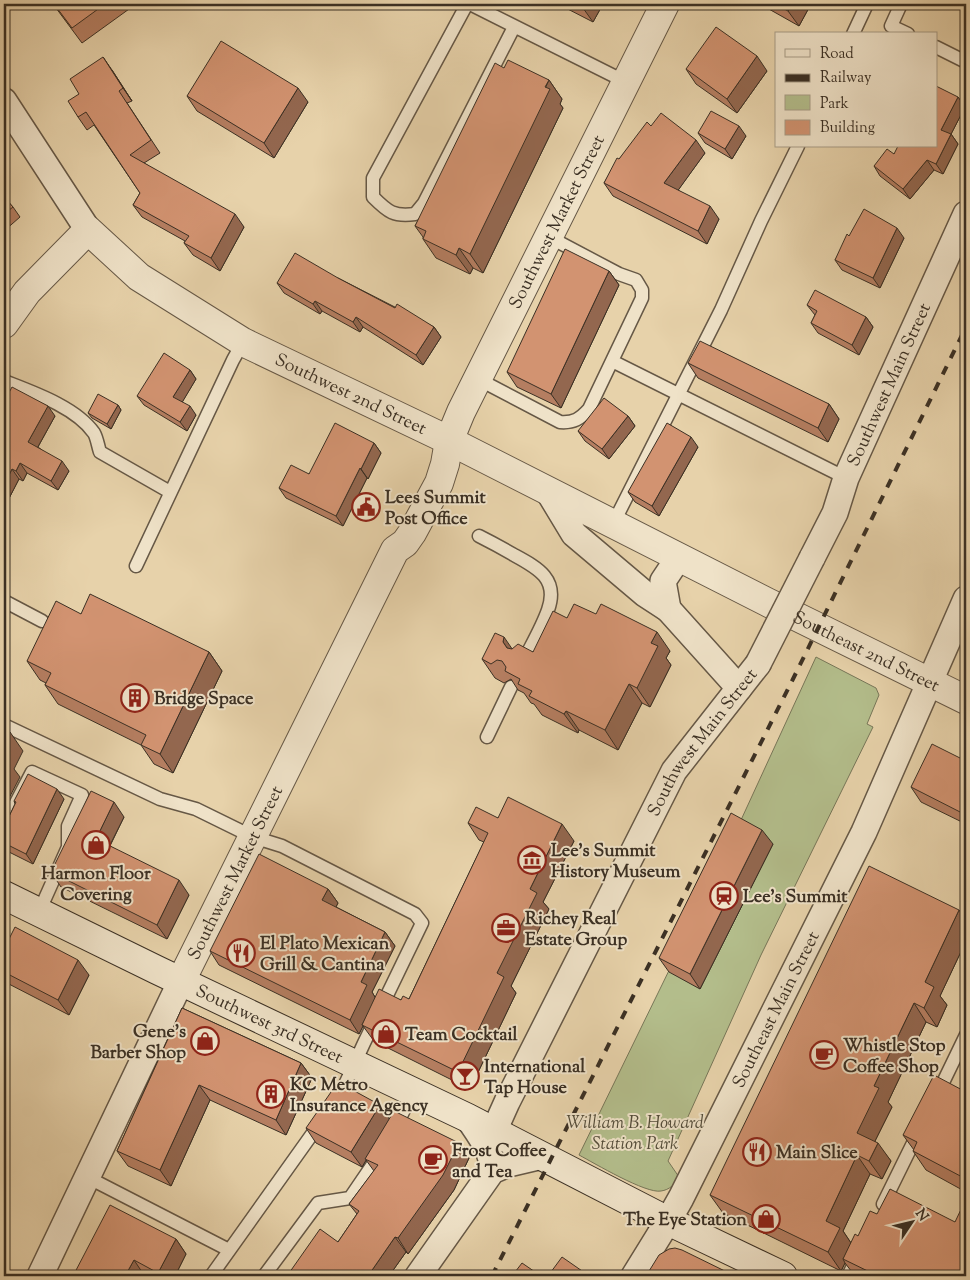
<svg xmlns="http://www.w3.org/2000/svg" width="970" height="1280" viewBox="0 0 970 1280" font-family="'Sorts Mill Goudy',serif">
<rect width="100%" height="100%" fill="#e7d2aa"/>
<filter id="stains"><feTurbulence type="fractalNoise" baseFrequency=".004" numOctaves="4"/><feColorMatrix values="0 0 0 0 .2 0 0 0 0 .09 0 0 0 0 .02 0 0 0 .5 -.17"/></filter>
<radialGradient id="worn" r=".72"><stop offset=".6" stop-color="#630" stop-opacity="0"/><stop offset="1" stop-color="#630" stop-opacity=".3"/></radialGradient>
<path fill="#b3bd8b" stroke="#777658" d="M816,657l60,31 3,7 -12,29 6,3 -112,228 -93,206 11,16c-3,7 -10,13 -18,14 -15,3 -67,-28 -82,-36l139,-285z"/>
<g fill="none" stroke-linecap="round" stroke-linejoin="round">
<defs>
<path id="service" d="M467,4l-94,174v19c15,15 21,20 42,17l9,-11 90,-176
M470,4l156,78
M901,4l-10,22 17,8
M853,34l14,-30
M936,47l30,15
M612,361l234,117
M478,379l82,43c14,1 20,-3 29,-13l53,-111v-8l-6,-10 -17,-6 -70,-37
M4,381c28,11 72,26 90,52 3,5 4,13 6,19l70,40
M613,524l108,-214 40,-89 37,-75
M479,536c12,6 23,12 35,19 24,13 45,24 34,55 -6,17 -16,34 -24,50
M136,566l97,-206 10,-18
M4,601l38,20
M4,725l156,74 36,10 57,28 29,9 133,68 7,9 -58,120 -22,48 -6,9
M487,737l24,-50
M7,820l25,-48 50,23 -14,31v21l-29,65
M937,1095l29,-60
M394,1130l19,-38
M87,1177l142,73
M883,1204l35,-71
M211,1276l109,-153
M264,1276l54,-73 32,-5 30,-44
M848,1276l10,-20"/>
<g id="minor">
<path d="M4,101l84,129"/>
<path d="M548,491l26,43 71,60 23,15 71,79"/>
<path id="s1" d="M812,558l23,-45 11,-35 120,-264"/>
<path d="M668,609l-5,-28 16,-24"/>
<path d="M468,1118c10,15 26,35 24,53"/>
<path id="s2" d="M494,1131l13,-29 167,-331 84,-107"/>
<path d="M40,1276l141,-295"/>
<path d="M418,1276l74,-105 16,-7 34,-8"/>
<path id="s3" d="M634,1276l34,-55 13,-23 183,-366 102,-233"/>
</g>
<g id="tertiary">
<path id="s4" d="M4,324l23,-32 61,-62 51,47 104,65 203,97 321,163 199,98"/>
<path id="s5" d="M181,981l214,-431 10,-7 7,-10 27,-50 6,-19 4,-23 12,-29 204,-408"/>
</g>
<g id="secondary">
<path id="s6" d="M4,895l153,75 311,148 200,103 115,55"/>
</g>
</defs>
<use href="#service" stroke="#665846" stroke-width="15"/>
<use href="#minor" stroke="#665846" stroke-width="28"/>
<use href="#tertiary" stroke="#665846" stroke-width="30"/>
<use href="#secondary" stroke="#3b3024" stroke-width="30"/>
<use href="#service" stroke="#efe2c8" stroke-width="12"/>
<use href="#minor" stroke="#efe2c8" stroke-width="25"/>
<use href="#tertiary" stroke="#efe2c8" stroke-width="28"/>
<use href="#secondary" stroke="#efe2c8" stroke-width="28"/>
<path stroke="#3b3024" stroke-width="4" stroke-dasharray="9 9" stroke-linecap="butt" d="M492,1276l301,-597 173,-352"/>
<defs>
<path id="minor-bridge" d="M758,664l54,-106"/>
</defs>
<use href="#minor-bridge" stroke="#665846" stroke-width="28" stroke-linecap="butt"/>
<use href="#minor-bridge" stroke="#efe2c8" stroke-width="25"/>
</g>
<path fill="#b57e61" stroke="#3b3024" d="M53,4h83l-54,39z
M558,4h45l-10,18z
M760,4h51l-12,22z
M504,68l45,12 13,19 -2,5 3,4 -80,165 -10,-5 -3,6 -34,-16 -13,-19v-2l-8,-11z
M686,69l81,2 -30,42 -41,-29z
M112,70l20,31 -5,2 33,50 -16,10 100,64 -24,44 -27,-16 -9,-12 1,-2 -43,-24 -9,-12 7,-12 -46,-68 -7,5 -9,-13 1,-23z
M187,96l121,6 -34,56 -77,-47z
M958,97l7,10 -14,27 7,10 -15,30 -9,-4 -24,29 -30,-23 -6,-10 20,-12z
M651,126l54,27 -27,37 41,29 -12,25 -94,-48 -9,-13 15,-24z
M698,133l48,3 -14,23 -27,-16z
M4,197l9,10 7,10 -16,14z
M849,236l55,2 -24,50 -38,-18 -7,-10z
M609,271l10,14 -58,123 -44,-21 -10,-15z
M338,278l96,49 7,10 -18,28 -60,-38 -3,5 -38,-21 -2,3 -36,-21 -7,-10z
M807,305l59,12 7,10 -14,28 -41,-22 -7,-10 4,-8z
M688,363l141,41 10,15 -11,23 -130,-64z
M190,370l6,9 -14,23 14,13 -9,16 -43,-26 -7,-9z
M4,402l51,14 -17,31 31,24 -11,19 -31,-17 -4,8 -4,-2 -15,29z
M118,405l3,5 -10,19 -19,-11 -4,-5z
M628,416l7,10 -26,33 -24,-18 -7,-10z
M374,443l7,10 -13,26 -1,-1 -24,48 -57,-28 -7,-10z
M698,447l-39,69 -24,-14 -7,-10z
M81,614l128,38 13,19 -49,102 -19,-9 -13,-19 -83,-41 -13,-19 1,-2 -6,-3 -13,-19z
M567,618l103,33 -4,7 5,7 -21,42 -8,-4 -24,47 -39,-20 -1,3 -36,-18 -8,-11 -3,-1 -7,-10 -6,-3 -7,-11 -7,4 -9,-5 -13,-19 30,-10 21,3z
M966,761v63l-45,-22 -10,-15z
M64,799l-31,65 -28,-14 -1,-1v-22l11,-23 -1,-3z
M124,817l-14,29 79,49 -22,44 -106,-52 -10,-15z
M498,818l76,23 -31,61 6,7 -38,77 5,7 -46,96 -96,-48 -11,-15 -4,8 -140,-69 -9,-14 118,-62 10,14 -2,4 49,25 10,14 -23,46 3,5 26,3 8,-1 75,-157 -5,-2 -11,-17z
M773,844l-73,145 -31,-17 -10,-14z
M959,910l7,10v21l-26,55 7,9 -10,22 -11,-5 -38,80 4,5 -17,34 16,20 -9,18 -12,-5 -27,57 8,12 115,33h-111l-10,-13 -4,8 -118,-58 -13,-18z
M4,949l85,26 -20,40 -64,-33 -1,-1z
M182,1008l119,55 11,15 -26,57 -76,-35 -39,86 -43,-20 -11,-15z
M966,1092v100l-40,-22 -13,-19 1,-1 -11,-15z
M389,1119l80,39 -15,32 -46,64 -2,-2 -17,24h-102l51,-34 19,-28 -8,-10 25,-33 -8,-11 -4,7 -46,-24 -10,-15z
M176,1239l10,15 -11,22h-29l-2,-1 -71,1z"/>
<path fill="#93674f" stroke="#3b3024" d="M585,4h18l-10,18 -10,-14z
M793,4h18l-12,22 -11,-15z
M757,56l10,15 -30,42 -10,-14z
M103,57l9,13 20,31 -9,-13z
M549,80l13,19 -2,5 3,4 -80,165 -13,-19z
M298,88l10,14 -34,56 -10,-15z
M958,97l7,10 -17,33 -7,-10z
M739,126l7,10 -14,23 -7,-10z
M951,134l7,10 -15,30 -7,-10z
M696,140l9,13 -31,43 -10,-13z
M927,160l7,10 -24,29 -7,-10z
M710,206l9,13 -12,25 -9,-13z
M235,214l9,13 -24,44 -9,-13z
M897,228l7,10 -24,50 -7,-10z
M459,248l14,20 -3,6 -14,-19z
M609,271l10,14 -58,123 -10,-14z
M315,301l7,10 -2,3 -7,-10z
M356,317l7,10 -3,5 -7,-10z
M866,317l7,10 -14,28 -7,-10z
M434,327l7,10 -18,28 -7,-10z
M190,370l6,9 -16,27 -7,-9z
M829,404l10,15 -11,23 -10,-14z
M118,405l3,5 -10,19 -4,-5z
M48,406l7,10 -20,36 -7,-10z
M190,406l6,9 -9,16 -7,-9z
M628,416l7,10 -26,33 -7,-10z
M691,437l7,10 -39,69 -7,-10z
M374,443l7,10 -13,26 -7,-10z
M62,461l7,10 -11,19 -7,-9z
M20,463l7,10 -4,8 -7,-10z
M360,468l7,10 -24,48 -7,-10z
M12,469l7,10 -15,29v-23z
M657,632l13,19 -4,7 5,7 -21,42 -13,-19 14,-45z
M504,637l13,19 3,11 -17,-25z
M209,652l13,19 -49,102 -13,-19z
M629,684l13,19 -24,47 -13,-20z
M566,711l13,19 -1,3 -14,-19z
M10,732l13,19 -9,18 6,8 -14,27 -2,-3v-56z
M57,789l7,10 -31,65 -7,-10z
M114,802l10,15 -18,36 -10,-14z
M562,824l12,17 -31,61 6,7 -38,77 5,7 -46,96 -12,-17 72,-183z
M762,830l11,14 -73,145 -10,-15z
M179,880l10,15 -22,44 -10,-14z
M328,889l10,14 -6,11 -10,-14z
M959,910l7,10v21l-26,55 7,9 -10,22 -13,-19 1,-26z
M385,932l10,14 -23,46 4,7 -14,26 1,1 -4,8 -9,-14 11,-38z
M78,960l11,15 -20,40 -11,-15z
M914,1003l12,19 -38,80 4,5 -22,44 -13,-18 17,-47z
M301,1063l11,15 -26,57 -10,-15z
M199,1085l11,15 -39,86 -11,-16z
M380,1105l10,15 -28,47 -11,-15z
M459,1143l10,15 -15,32 -46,64 -10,-16z
M878,1143l13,18 -9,18 -13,-18z
M857,1155l13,19 -27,57 10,15 -10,13 2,4 -4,8 -13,-19 -2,-31z
M395,1237l11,15 -17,24h-21z
M176,1239l10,15 -11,22h-15l-2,-3z
M134,1260l10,15 -1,1h-18z"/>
<path fill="#d29371" stroke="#3b3024" d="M54,4h51l-33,24z
M575,4h10l-2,4z
M775,4h18l-5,7z
M716,27l41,29 -30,43 -41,-30z
M221,41l77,47 -34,55 -77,-47z
M103,57l20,31 -4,3 32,49 -21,15 105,59 -24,44 -27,-15 5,-7 -56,-31 7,-12 -54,-81 -8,5 -10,-16 11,-7 -9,-15z
M508,60l41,20 -4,7 5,2 -80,165 -11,-6 -3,7 -33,-16 3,-8 -11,-5 80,-163 9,5z
M936,86l22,11 -17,33 10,4 -15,30 -9,-4 -24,29 -29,-23 13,-17 7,5 4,-8h38z
M711,111l28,15 -14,23 -27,-16z
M661,113l35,27 -32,43 46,23 -12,25 -94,-48 13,-25 2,1 28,-37 4,4z
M4,197l9,10 -9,7z
M864,209l33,19 -24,50 -38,-18 12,-26 2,2z
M565,249l44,22 -58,123 -44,-22z
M295,253l43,25 57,30 2,-4 37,23 -18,28 -60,-38 -3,5 -38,-21 -2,3 -36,-21z
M815,290l51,27 -14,28 -41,-22 6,-12 -10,-6z
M700,341l129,63 -11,24 -130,-65z
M164,353l26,17 -17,27 17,9 -10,16 -43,-26z
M12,387l36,19 -20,36 34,19 -11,20 -31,-18 -4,8 -4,-2 -8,16v-83z
M98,394l20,11 -11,19 -19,-11z
M604,398l24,18 -26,33 -24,-18z
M335,423l39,20 -13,26 -1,-1 -24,48 -57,-28 12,-23 18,9z
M667,423l24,14 -39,69 -24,-14z
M90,594l119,58 -49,102 -19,-9 5,-10 -101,-50 6,-12 -24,-12 29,-60 25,13z
M574,604l22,10 5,-10 56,28 -6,11 7,3 -21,42 -8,-4 -24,46 -39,-19 -2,3 -35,-18 3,-5 -14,-7 2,-5 -15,-8 1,-4 -4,-6 -5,-1 -6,4 -9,-5 13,-26 9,4 -1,5 4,6 5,1 6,-5 15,8 20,-41 14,7z
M4,729l6,3 -6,13z
M932,744l34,17v54l-55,-28z
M4,757l3,1 -3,6z
M28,774l29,15 -31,65 -22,-11v-16l12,-25 -2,-1z
M91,791l23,11 -18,37 83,41 -22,45 -106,-53z
M508,797l54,27 -32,65 7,4 -40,80 7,4 -46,95 -96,-47 17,-36 22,11 2,-4 6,3 79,-166 -20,-10 8,-16 22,11z
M731,813l31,17 -72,144 -31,-16z
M259,854l69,35 -6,11 63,32 -24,50 6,3 -17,35 -140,-69z
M869,866l90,44 -34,72 9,5 -10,21 -10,-5 -40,83 5,2 -22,45 21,10 -9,18 -12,-6 -31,66 14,7 -12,24 -118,-57z
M15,927l63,33 -20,40 -54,-28v-23z
M182,1008l119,55 -25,57 -77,-35 -39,85 -43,-19z
M934,1075l32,17v87l-53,-28 4,-9 -14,-7z
M338,1082l42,23 -29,47 -45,-24z
M394,1111l65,32 -16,32 -45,63 -3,-1 -27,39h-81l33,-47 18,13 21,-31 -10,-7 29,-39 -13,-6z
M890,1189l65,33 11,-23v77h-88l-35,-17 12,-25 3,2 12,-25 7,3z
M110,1205l66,34 -18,34 -24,-13 -9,16h-52z
M675,1248l7,2 53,26h-89l13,-21 10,-6z
M562,1257l23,16 -2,3h-35z
M522,1263l19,13h-29z"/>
<defs>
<symbol id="civic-ring" viewBox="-11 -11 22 22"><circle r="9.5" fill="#efe2c8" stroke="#8f2418" stroke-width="1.5"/><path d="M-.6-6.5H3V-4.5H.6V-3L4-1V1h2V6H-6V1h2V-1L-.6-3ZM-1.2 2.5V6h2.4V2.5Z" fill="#8f2418"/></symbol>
<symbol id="building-ring" viewBox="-11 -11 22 22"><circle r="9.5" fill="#efe2c8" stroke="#8f2418" stroke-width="1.5"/><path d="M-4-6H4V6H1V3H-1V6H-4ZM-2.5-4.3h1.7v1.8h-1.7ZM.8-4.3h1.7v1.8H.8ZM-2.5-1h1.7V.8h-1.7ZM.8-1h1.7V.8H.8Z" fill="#8f2418"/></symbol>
<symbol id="shop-ring" viewBox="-11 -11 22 22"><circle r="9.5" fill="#efe2c8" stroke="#8f2418" stroke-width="1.5"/><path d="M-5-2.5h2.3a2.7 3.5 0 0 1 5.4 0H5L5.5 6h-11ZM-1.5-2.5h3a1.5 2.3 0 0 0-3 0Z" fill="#8f2418"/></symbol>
<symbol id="museum-ring" viewBox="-11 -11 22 22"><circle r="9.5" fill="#efe2c8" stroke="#8f2418" stroke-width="1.5"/><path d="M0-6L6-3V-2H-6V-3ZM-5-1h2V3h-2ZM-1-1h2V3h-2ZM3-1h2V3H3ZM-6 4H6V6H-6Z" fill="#8f2418"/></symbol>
<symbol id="station-ring" viewBox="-11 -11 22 22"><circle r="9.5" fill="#efe2c8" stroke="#8f2418" stroke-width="1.5"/><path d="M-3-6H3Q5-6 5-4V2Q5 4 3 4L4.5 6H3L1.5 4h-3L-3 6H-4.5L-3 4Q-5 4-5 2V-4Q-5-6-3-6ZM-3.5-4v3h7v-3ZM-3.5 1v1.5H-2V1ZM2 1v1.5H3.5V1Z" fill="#8f2418"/></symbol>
<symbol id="office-ring" viewBox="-11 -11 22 22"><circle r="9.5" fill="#efe2c8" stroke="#8f2418" stroke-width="1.5"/><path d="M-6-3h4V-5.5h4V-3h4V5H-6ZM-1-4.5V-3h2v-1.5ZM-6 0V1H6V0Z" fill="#8f2418"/></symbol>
<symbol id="restaurant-ring" viewBox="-11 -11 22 22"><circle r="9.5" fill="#efe2c8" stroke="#8f2418" stroke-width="1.5"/><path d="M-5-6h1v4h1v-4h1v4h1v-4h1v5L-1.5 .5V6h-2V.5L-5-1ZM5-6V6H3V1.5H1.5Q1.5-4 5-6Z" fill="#8f2418"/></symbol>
<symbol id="cafe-ring" viewBox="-11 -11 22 22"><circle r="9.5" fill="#efe2c8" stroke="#8f2418" stroke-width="1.5"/><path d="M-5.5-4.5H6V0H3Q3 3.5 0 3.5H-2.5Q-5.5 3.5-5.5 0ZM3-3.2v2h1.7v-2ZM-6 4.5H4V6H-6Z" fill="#8f2418"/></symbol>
<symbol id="bar-ring" viewBox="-11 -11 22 22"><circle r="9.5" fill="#efe2c8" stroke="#8f2418" stroke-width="1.5"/><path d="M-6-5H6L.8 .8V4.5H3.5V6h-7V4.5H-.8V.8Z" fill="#8f2418"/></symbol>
</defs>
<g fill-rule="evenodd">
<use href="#civic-ring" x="350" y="491" width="32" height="32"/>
<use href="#building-ring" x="119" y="682" width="32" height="32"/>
<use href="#shop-ring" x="80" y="829" width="32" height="32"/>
<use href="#museum-ring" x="516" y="844" width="32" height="32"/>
<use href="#station-ring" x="708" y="880" width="32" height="32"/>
<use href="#office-ring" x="490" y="912" width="32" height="32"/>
<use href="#restaurant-ring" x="225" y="937" width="32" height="32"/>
<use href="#shop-ring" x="370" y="1018" width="32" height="32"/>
<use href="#shop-ring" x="189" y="1025" width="32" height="32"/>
<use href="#cafe-ring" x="808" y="1039" width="32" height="32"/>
<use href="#bar-ring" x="449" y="1060" width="32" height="32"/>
<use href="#building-ring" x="255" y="1078" width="32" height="32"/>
<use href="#restaurant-ring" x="741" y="1136" width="32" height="32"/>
<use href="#cafe-ring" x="417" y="1144" width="32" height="32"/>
<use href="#shop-ring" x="750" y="1203" width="32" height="32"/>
</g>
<g text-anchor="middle" stroke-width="4" stroke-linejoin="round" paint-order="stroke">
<g font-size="18" fill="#3b3024" stroke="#efe2c8">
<text dy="6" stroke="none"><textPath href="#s5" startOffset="850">Southwest Market Street</textPath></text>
<text dy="6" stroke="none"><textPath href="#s1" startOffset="190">Southwest Main Street</textPath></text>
<text dy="6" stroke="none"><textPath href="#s4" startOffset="438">Southwest 2nd Street</textPath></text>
<text dy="6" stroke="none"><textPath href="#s4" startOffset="1014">Southeast 2nd Street</textPath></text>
<text dy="6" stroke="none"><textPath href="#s2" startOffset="442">Southwest Main Street</textPath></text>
<text dy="6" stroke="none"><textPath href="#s5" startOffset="121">Southwest Market Street</textPath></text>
<text dy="6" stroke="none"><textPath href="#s3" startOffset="302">Southeast Main Street</textPath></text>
<text dy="6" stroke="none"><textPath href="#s6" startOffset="295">Southwest 3rd Street</textPath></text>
</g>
<g font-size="18" font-weight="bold" fill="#3b3024" stroke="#efe2c8" text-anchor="start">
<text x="385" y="503">Lees Summit<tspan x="385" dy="21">Post Office</tspan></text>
<text x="154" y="704">Bridge Space</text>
<text x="551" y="856">Lee's Summit<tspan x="551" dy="21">History Museum</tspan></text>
<text x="96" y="879" text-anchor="middle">Harmon Floor<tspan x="96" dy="21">Covering</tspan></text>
<text x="743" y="902">Lee's Summit</text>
<text x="525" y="924">Richey Real<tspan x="525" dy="21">Estate Group</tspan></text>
<text x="260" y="949">El Plato Mexican<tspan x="260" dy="21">Grill &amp; Cantina</tspan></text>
<text x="186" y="1037" text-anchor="end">Gene's<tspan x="186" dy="21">Barber Shop</tspan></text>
<text x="405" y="1040">Team Cocktail</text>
<text x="843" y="1051">Whistle Stop<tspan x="843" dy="21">Coffee Shop</tspan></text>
<text x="484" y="1072">International<tspan x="484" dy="21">Tap House</tspan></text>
<text x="290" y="1090">KC Metro<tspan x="290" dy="21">Insurance Agency</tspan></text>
<text x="452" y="1156">Frost Coffee<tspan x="452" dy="21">and Tea</tspan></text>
<text x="776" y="1158">Main Slice</text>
<text x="747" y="1225" text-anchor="end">The Eye Station</text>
</g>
<g font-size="18" font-style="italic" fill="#534c39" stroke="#efe2c8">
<text x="635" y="1128">William B. Howard<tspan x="635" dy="21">Station Park</tspan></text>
</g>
</g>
<rect width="970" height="1280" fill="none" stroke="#e7d2aa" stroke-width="20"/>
<rect x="5" y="5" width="960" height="1270" fill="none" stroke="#3b3024" stroke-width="2.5"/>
<rect x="10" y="10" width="950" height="1260" fill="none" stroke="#3b3024"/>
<rect x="775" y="32" width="162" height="115" fill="#efe2c8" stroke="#a79b86"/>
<rect x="785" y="49" width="25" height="8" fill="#efe2c8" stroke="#a79b86"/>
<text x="820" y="58" font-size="15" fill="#3b3024">Road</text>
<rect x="785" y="74" width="25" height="8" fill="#3b3024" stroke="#a79b86"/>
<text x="820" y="82" font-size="15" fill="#3b3024">Railway</text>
<rect x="785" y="95" width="25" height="15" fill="#b3bd8b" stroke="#a79b86"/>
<text x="820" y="108" font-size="15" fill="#3b3024">Park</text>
<rect x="785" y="120" width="25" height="15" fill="#d29371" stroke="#a79b86"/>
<text x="820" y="132" font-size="15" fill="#3b3024">Building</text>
<g transform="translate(912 1222) rotate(55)" stroke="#efe2c8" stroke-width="4" paint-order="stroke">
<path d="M0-4L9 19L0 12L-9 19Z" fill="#3b3024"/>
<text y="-8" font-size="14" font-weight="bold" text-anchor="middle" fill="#3b3024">N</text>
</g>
<rect width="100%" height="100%" filter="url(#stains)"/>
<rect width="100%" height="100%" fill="url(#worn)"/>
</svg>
